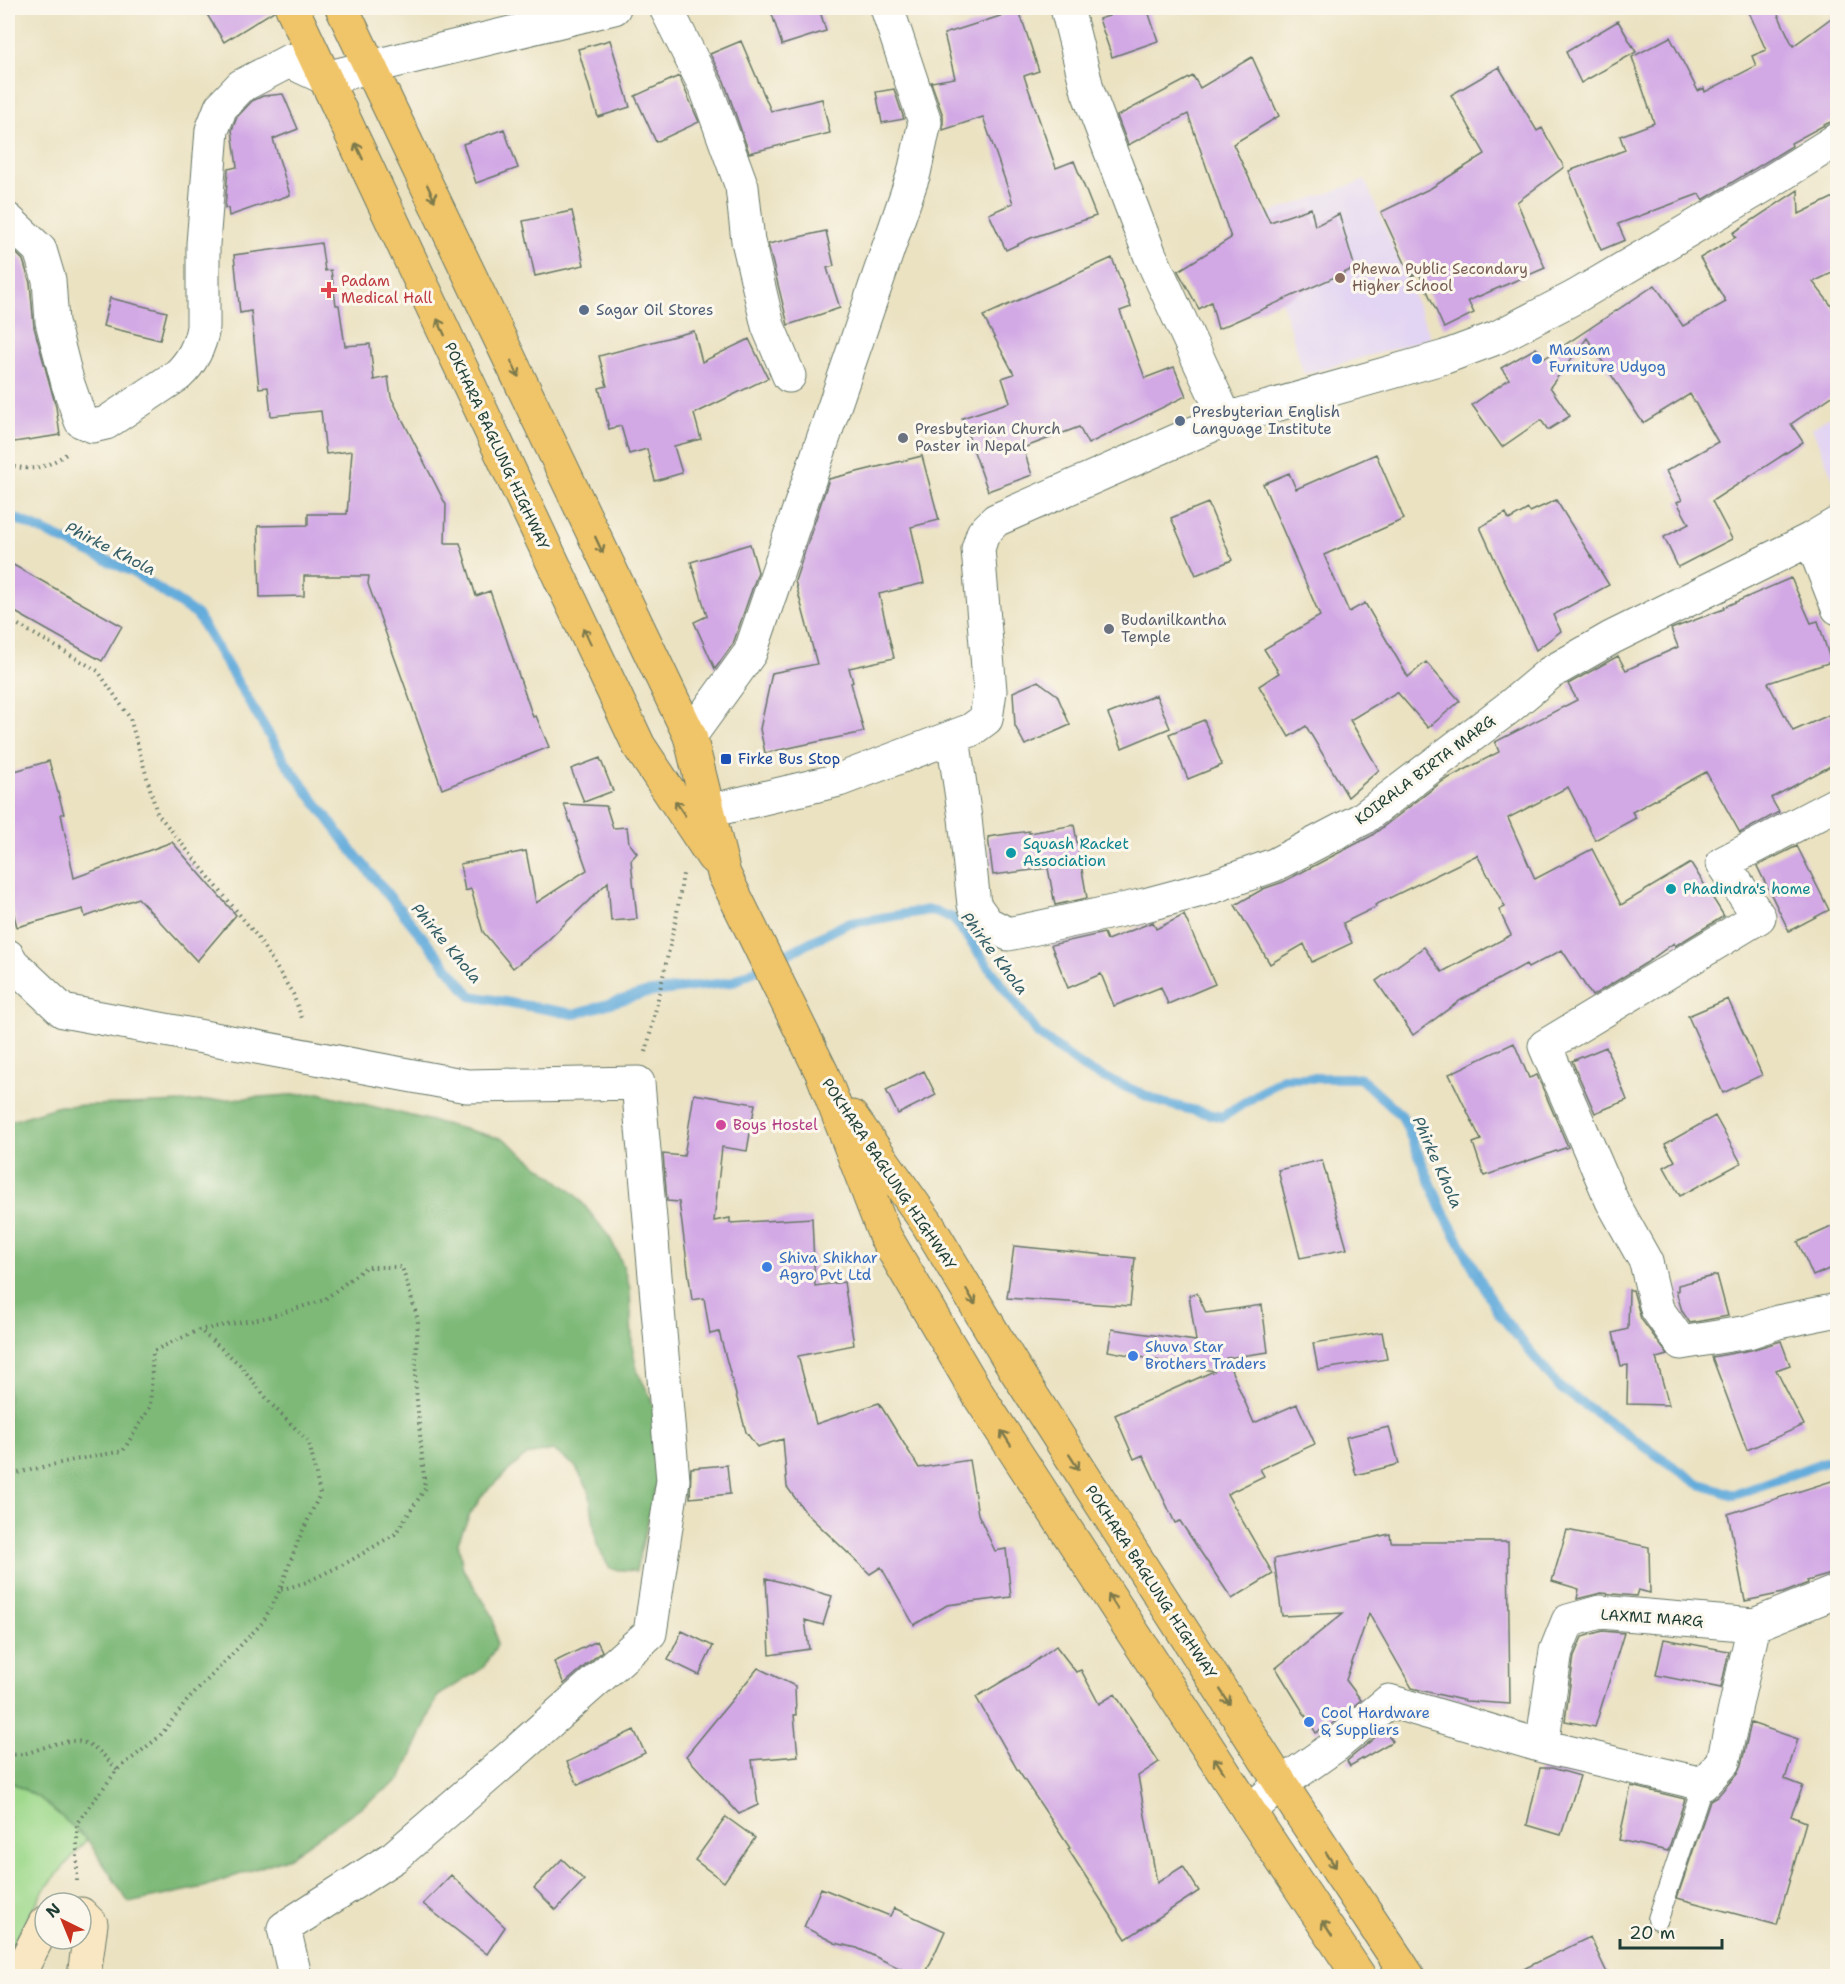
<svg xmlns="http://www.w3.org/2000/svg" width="1845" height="1984" viewBox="0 0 1845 1984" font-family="'Shantell Sans',sans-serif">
<rect width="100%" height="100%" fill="#fbf7ec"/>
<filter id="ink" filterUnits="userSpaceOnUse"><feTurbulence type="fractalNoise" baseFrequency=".0167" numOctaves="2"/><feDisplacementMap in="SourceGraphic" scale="12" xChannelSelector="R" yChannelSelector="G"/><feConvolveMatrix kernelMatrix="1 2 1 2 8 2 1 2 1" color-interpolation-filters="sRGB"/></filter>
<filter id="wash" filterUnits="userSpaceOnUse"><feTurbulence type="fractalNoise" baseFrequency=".008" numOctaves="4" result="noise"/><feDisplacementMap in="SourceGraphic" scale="24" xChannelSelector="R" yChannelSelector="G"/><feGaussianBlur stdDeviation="1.35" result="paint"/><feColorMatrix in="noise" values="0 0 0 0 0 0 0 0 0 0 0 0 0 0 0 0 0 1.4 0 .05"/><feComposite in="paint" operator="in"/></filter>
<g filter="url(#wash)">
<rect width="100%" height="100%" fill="#ebe2c2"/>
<path fill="#e2d4f3" d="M1365,180l66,158 -127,36 -48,-156z
M1837,412v76l-25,-60z"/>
<path fill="#9ed98c" stroke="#5e8b60" stroke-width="1.5" d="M8,1780l33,19 46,40 -43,51 -36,62z"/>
<path fill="#7eb978" stroke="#4e7b56" stroke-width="1.5" d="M319,1093l185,46 72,56 34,43 12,25 8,26 2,56 5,26 13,25 15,52 -29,123 -26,-2 -13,-24 -8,-55 -14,-24 -22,-16 -27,5 -42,38 -15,23 -11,26 5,27 30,47 4,29 -14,23 -45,28 -37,83 -112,78 -85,30 -75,16 -42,-64 -46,-40 -33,-19v-658l51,-16 127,-4z"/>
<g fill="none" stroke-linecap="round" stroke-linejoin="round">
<path stroke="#63acdb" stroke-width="10" d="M8,515l127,58 62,42 89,148 67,89 118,144 103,18 71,-21 87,-11 114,-58 83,-14 24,8 85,116 49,36 76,33 59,14 61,-39h77l42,38 41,96 55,100 61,75 138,96 37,12 91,-33 13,-3"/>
</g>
<g id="blocks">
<path fill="#d2a8e5" d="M203,8h70l1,3 -50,31z
M770,8h49l7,23 -44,14z
M1106,8h41l11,33 -46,16 -13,-38 10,-3z
M1747,8h28l18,38 45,-33v107l-10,3 -37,20 1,3 -89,54 -4,-6 -81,30 7,16 -24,10 -32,-79 56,-21 -5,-14 34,-13 -22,-66 38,-20 28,54 6,-3 1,4 51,-26 -4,-10 14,-6z
M1019,10l20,61 -15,5 32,92 18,-7 22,55 -65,22 -25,12 -17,-36 24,-11 -30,-86 -40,13v-14l-12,-34 24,-4 -11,-44z
M1618,21l18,31 -55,31 -15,-31z
M610,40l20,67 -32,10 -20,-68z
M741,41l30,70 51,-12 8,34 -81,20 -25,-72 -14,-27z
M1252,57l27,59 -46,28 37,78 41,-14 4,18 24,-12 16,54 -137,61 -7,-27 -12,7 -21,-38 53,-33 -43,-124 -60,31 -11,-29 76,-40 7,12z
M1499,67l38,64 5,-3 22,39 -47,35 28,66 -77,33 6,12 -30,15 -25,-55 -8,3 -30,-64 50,-24 54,-34 -34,-59z
M679,76l20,46 -43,20 -21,-46z
M894,89l10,30 -22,4 -6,-31z
M283,94l15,35 -25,10 17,56 -61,21 -1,-8h-3l3,-39 9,-2 -5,-37 5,-13 15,-16 11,-5z
M504,129l14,39 -42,15 -13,-39z
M1798,190l1,24 39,-19v75l-25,12 25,32v78l-47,32 12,18 -91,59 20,38 -54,28 -14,-30 25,-13 -12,-22 5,-2 -16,-29 52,-29 -28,-48 -47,29 -56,-85 -37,49 20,29 -22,14 -7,-10 -39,27 -30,-42 37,-26 -8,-11 35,-20 9,10 110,-73 28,41 43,-24 -26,-44 36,-21 -3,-4z
M572,211l12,54 -49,11 -12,-55z
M826,231l8,35 -7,2 13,40 -52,17 -20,-81z
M321,243l4,28 6,-1 5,35h3l6,41 25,-2 4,36 14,-3 3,20 55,108 -1,38h15l16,53 14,-5 43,126 3,-1 13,31 -107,42 -74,-205 1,-8h-65v20l-44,1 -2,-71 50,-1v-11h39l5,-63 -26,3 -5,-43 -50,5 -3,-29 -9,1 -8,-77 -11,2 -6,-58z
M8,245l15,15 7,23 4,44 22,80 4,28 -52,8z
M1112,258l19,49 -11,4 25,67 29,-11 12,29 -98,48 -9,-17 -56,21 9,27 -44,16 -26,-73 48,-16 -8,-24 12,-4 -31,-58z
M110,298l57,14 -7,28 -57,-14z
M694,331l8,31 47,-23 19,39 -74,36 7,25 -27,7 8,27 -27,8 -8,-32 -18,5 -8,-28 -12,3 -10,-41 8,-2 -8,-30z
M1376,454l28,65 -80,36 25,57 16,-9 43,74 18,-15 34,39 -32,27 -31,-36 -47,28 29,50 -31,27 -42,-71 -17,11 -30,-51 20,-13 -15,-24 56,-33 -57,-132 26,-11 7,16z
M922,456l17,64 -28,7 13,56 -45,11 15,64 -45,10 4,14 -2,1 13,49 -99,21 -5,-24 12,-56 45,-9 -22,-83 34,-102z
M1556,500l53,85 -56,30 8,16 -25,19 -56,-123 26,-14 3,7 19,-11 2,3z
M1208,503l24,57 -36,15 -25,-57z
M750,544l8,28 -25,72 -18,25 -21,-47 13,-6 -16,-54z
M8,562l114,64 -20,35 -94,-53z
M1791,578l20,45 7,-2 13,41 -63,21 25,48 45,-20v51l-67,36 8,14 -39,21 -34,-61 -74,40 4,6 -41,22 -27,-53 -60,31 27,61 57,-30 29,56 70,-42 33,53 -49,30 -1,-3 -28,20 -54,33 -30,-46 -34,18 -2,-4 -65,36 -48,35 -37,-54 48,-34 18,25 69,-37 -12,-25 6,-3 -28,-52 -102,50 1,2 -33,16 9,20 -40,19 -8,-18 -34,20 -35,-59 28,-16 20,-7 88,-46 72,-55 56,-29 -4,-10 82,-42 -9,-16 50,-28 8,14 52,-23 -7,-18 53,-20v-2z
M1038,681l19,14 13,30 -45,20 -10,-19 -2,-34z
M1156,695l14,33 -48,20 -14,-34z
M1204,720l18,45 -34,14 -19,-45z
M600,758l13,33 -29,11 -13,-33z
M49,761l15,53h-3l13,64 98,-36 64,73 -39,46 -59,-63 -53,19 -2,-8 -66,18 -9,-35v-119z
M564,804l42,2 7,22 14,-1 2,16 8,10 -6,7 6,59 -26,2 -3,-39 -62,60 -33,26 -30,-36 -12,-43 -6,2 -5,-27 66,-13 10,52 51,-33z
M1074,825l13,73 -32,7 -7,-37 -55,7 -5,-38 41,-6v2z
M1797,846l32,64 -40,21 -32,-65z
M1184,915l31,69 -47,20 -7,-17 -47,19 -13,-32 -33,14 -17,-43 53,-12 3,7 46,-18 3,7z
M1728,999l34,76 -39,18 -35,-77z
M1514,1043l15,35 8,-3 31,72 -84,29 -11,-33 8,-3 -32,-66z
M1606,1047l21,53 -32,13 -23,-52z
M924,1071l12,24 -38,19 -12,-24z
M694,1094l61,10 -8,47 -25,-4 -8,74 16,-3v5l82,-5 3,68 29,-4 10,63 -56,11 18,68 63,-21 40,65 50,-8 9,54 17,37 11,-2 5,48 -64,8 -33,20 -33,-58 -11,7 -64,-61 -19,-26 -4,-48 -26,8 -11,-15 -27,-100 -9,2 -6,-36 -12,2 -13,-98 -12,-1 -4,-47 21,2z
M1715,1116l26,47 -61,33 -16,-29 11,-6 -10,-17z
M1322,1160l25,89 -47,9 -22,-88z
M1838,1224v41l-25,11 -15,-34z
M1014,1246l121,12 -5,48 -123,-8z
M1717,1275l11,41 -38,7 -8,-12 -6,-20h2v-6z
M1629,1290h4l8,29 27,36 -12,3 13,47 -42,-1 1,-39 -7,1 -8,-33 15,-4z
M1197,1293l9,20 56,-8 6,47 -42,6 28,65 43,-19 18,40 -55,25 4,7 -37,18 46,80 -41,25 -52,-78 -5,2 -32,-68 -9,4 -19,-44 99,-44 -106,-20 4,-22 84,12 -7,-46z
M1382,1332l5,27 -69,11 -5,-27z
M1781,1341l9,24 -14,5 28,55 -57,25 -35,-93 39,-7z
M1389,1427l10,37 -43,11 -10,-38z
M727,1465l3,29 -40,4 1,-30z
M1838,1479v93l-31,9 1,2 -25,10 -38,8 -17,-87z
M1567,1530l82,17 1,46 -12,-3 -2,6 -35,-3 -24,6 2,-10 -27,-8z
M1390,1534l1,8h117l2,162 -44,-3 -54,-13 -43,-75 -23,67 15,20 -34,28 -2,-2 -9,7 -40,-65 67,-55 -61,3 -8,-57z
M766,1578l66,18 -9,29 -18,-5 4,29 -39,6z
M682,1631l31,15 -14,29 -31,-15z
M1602,1631l22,2 -29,94 -30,-6 9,-65 8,-19z
M1664,1639l65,12 -8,37 -65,-13z
M597,1641l5,10 -38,33 -10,-22z
M1056,1646l20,26 5,-2 18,34 16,-10 44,68 -21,14 19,107 26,-17 16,25 -73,48 -58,-90 2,-1 -53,-79 -41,-72 54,-32z
M758,1668l37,18 1,29h-2l4,41 -46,4 6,45 -19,9 -53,-58z
M1751,1723l47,16 -13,40 18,7 -12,30 15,6 -29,103 -100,-27 33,-97 7,-4 20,-23 4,-8z
M634,1730l11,23 -67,32 -11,-23z
M1384,1730l9,11 -43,25 -3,-5z
M1540,1768h12l28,8 -19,59 -34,-10z
M1631,1786l54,13 -17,52 -49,-11z
M726,1817l29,21 -31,44 -29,-22z
M562,1859l22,21 -28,30 -22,-22z
M451,1875l54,52 -18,27 -64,-50z
M821,1888l69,28 4,-8 51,23 -21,46h-6l-61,-29 -22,-5 -31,-16z
M1590,1937l19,40h-102z"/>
</g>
</g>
<g filter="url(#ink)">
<use href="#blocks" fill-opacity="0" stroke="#676" stroke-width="1.5"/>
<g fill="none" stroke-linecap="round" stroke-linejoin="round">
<defs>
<path id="lane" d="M1658,1919l45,-135"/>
<path id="street" d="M666,8l40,80 36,99 6,54 20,85 21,50
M1067,8l21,84 62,163 76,164
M8,220l32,30 9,30 3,42 16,62 13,37 12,5 13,-3 72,-48c14,-13 22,-29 25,-48v-83l9,-114 9,-23 20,-21 48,-25 36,17 289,-70
M1838,523l-27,16 27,69
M690,736l60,-83 164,-480 11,-51 -38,-114
M953,738l12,80 9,87 13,18 21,11 137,-29 67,-18 62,-22 88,-46 146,-111 42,-35 61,-35 200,-99
M1838,803l-115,60 36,54 -214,129 67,155 34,61 11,47 24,34 67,-11 30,-10 60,-12
M709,811l130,-31 132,-50 15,-11 4,-28 -12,-142 5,-16 13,-13 230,-101 219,-62 51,-19 79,-41 190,-112 73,-46
M8,956l4,7 51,48 404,75 171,-3 35,397 -23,153 -140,124 -116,100 -110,71 11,48
M1542,1746l161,38 20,-22 31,-137
M1249,1811l32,-27 54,-38 54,-45 153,45 14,-95 12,-30 32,-9 154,13 84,-34"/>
<path id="secondary" d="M81,1914l10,10 -7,52
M18,1976l27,-53"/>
<path id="highway" d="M292,8l347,738 74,111
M342,8l348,728 34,138 98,199 63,163 94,160 270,415 110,165
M852,1117l75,106 86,143 268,418 127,192"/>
</defs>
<use href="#lane" stroke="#676" stroke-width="22"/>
<use href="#street" stroke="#676" stroke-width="35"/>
<use href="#secondary" stroke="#676" stroke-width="35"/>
<use href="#highway" stroke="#676" stroke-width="35"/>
<path stroke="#676" stroke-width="4" stroke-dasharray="1.5 4.5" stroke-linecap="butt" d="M8,465c27,7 37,3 60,-12
M8,619l90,52 32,47 27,95 99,122 37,59 10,27
M646,1052l30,-133 7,-45
M8,1478l5,-4 56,-13 54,-10 27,-44 3,-56 46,-21 69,-13 56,-17 42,-33h36l16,53 -3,59 10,110 -30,45 -45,27 -43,21 -27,8
M8,1754c12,2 20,-1 31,-5 40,-14 51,-11 78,21
M77,1881v-58l40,-53 42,-33 28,-36 76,-79 17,-32 18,-49 22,-47 -11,-52 -37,-37 -33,-41 -39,-34"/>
<use href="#lane" stroke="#fff" stroke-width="20"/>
<use href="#street" stroke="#fff" stroke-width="33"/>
<use href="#secondary" stroke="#f9e7c3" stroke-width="33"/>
<use href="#highway" stroke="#f0c469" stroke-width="33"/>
</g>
<defs><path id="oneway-shaft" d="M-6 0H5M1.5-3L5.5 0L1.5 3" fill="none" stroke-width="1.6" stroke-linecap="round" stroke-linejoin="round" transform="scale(1.5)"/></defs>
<g stroke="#7d7a4c">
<use href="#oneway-shaft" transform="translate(359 151) rotate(-115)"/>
<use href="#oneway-shaft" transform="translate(431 193) rotate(65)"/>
<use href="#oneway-shaft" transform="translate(441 327) rotate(-115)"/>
<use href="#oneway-shaft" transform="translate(515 369) rotate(65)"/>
<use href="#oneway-shaft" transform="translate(599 545) rotate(65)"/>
<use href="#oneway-shaft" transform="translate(587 636) rotate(-115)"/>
<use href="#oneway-shaft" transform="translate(680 808) rotate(-124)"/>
<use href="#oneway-shaft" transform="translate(971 1297) rotate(59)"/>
<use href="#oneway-shaft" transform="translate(1006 1438) rotate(-123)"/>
<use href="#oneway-shaft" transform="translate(1074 1462) rotate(57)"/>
<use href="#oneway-shaft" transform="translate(1113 1602) rotate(-123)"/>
<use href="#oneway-shaft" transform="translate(1225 1697) rotate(57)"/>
<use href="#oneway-shaft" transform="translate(1219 1765) rotate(-123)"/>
<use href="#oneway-shaft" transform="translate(1331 1860) rotate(56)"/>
<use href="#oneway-shaft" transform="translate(1327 1928) rotate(-123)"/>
</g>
</g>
<circle fill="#8d6e63" stroke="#fbf7ec" stroke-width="2" cx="1340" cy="278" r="6"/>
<path fill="#e0444e" stroke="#fbf7ec" stroke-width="2" d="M326 281h6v6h6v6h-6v6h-6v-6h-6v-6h6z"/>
<g fill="#5c6f8a" stroke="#fbf7ec" stroke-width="2">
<circle cx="584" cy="310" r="6"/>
<circle cx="1180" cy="421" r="6"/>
</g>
<g fill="#3f7fe0" stroke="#fbf7ec" stroke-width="2">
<circle cx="1537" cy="359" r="6"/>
<circle cx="767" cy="1267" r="6"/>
<circle cx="1133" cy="1356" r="6"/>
<circle cx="1309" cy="1722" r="6"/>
</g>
<g fill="#6b7280" stroke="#fbf7ec" stroke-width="2">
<circle cx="903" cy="438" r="6"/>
<circle cx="1109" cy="629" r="6"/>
</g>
<rect fill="#1a4fb4" stroke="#fbf7ec" stroke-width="2" x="720" y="753" width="12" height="12" rx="3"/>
<g fill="#0f9aa8" stroke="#fbf7ec" stroke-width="2">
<circle cx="1011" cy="853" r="6"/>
<circle cx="1671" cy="889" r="6"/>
</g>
<circle fill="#d1479c" stroke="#fbf7ec" stroke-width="2" cx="721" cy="1125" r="6"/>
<g text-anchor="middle" stroke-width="6" stroke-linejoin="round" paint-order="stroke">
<g font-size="15" fill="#785e54" stroke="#fbf7ec" text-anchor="start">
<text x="1352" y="274">Phewa Public Secondary<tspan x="1352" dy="17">Higher School</tspan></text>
</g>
<g font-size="15" fill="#be3a42" stroke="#fbf7ec" text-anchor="start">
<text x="341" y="286">Padam<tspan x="341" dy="17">Medical Hall</tspan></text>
</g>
<g font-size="15" fill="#4e5e75" stroke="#fbf7ec" text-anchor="start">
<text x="596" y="315">Sagar Oil Stores</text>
<text x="1192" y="417">Presbyterian English<tspan x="1192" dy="17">Language Institute</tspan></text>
</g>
<g font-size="15" fill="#366cbe" stroke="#fbf7ec" text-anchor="start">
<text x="1549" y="355">Mausam<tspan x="1549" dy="17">Furniture Udyog</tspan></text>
<text x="779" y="1263">Shiva Shikhar<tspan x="779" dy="17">Agro Pvt Ltd</tspan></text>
<text x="1145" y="1352">Shuva Star<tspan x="1145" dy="17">Brothers Traders</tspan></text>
<text x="1321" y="1718">Cool Hardware<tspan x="1321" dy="17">&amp; Suppliers</tspan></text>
</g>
<g font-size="15" fill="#5b616d" stroke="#fbf7ec" text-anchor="start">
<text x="915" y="434">Presbyterian Church<tspan x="915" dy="17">Paster in Nepal</tspan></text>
<text x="1121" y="625">Budanilkantha<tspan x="1121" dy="17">Temple</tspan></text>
</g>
<g font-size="15" fill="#1f3d34" stroke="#fbf7ec">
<text transform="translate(497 446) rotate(65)" y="5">POKHARA BAGLUNG HIGHWAY</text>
<text transform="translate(1425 770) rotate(-37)" y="5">KOIRALA BIRTA MARG</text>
<text transform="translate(889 1174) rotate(56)" y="5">POKHARA BAGLUNG HIGHWAY</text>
<text transform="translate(1151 1582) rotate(57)" y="5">POKHARA BAGLUNG HIGHWAY</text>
<text transform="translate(1652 1618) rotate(4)" y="5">LAXMI MARG</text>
</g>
<g font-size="15" fill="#164399" stroke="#fbf7ec" text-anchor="start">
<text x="738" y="764">Firke Bus Stop</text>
</g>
<g font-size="15" fill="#0d838f" stroke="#fbf7ec" text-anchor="start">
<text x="1023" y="849">Squash Racket<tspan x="1023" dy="17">Association</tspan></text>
<text x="1683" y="894">Phadindra's home</text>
</g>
<g font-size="15" fill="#b23c85" stroke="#fbf7ec" text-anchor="start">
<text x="733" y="1130">Boys Hostel</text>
</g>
<g font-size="16" font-style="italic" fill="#335e66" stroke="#fbf7ec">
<text transform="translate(111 548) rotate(27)" y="6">Phirke Khola</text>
<text transform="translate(447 943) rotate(50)" y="6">Phirke Khola</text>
<text transform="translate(995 953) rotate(53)" y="6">Phirke Khola</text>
<text transform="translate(1438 1162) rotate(66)" y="6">Phirke Khola</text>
</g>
</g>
<rect width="1845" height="1984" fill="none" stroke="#fbf7ec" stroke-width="30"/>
<g transform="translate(63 1921) rotate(317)"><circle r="28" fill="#fbf7ec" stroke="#a3ada2" stroke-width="1.5"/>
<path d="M0-4.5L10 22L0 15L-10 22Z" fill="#c8321e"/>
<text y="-9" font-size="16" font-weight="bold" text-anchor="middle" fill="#1f3d34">N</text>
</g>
<path d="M1620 1939v9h102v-9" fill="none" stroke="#1f3d34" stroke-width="3"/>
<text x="1629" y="1939" font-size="18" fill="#1f3d34" stroke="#fbf7ec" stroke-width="4.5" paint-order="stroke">20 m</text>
</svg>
